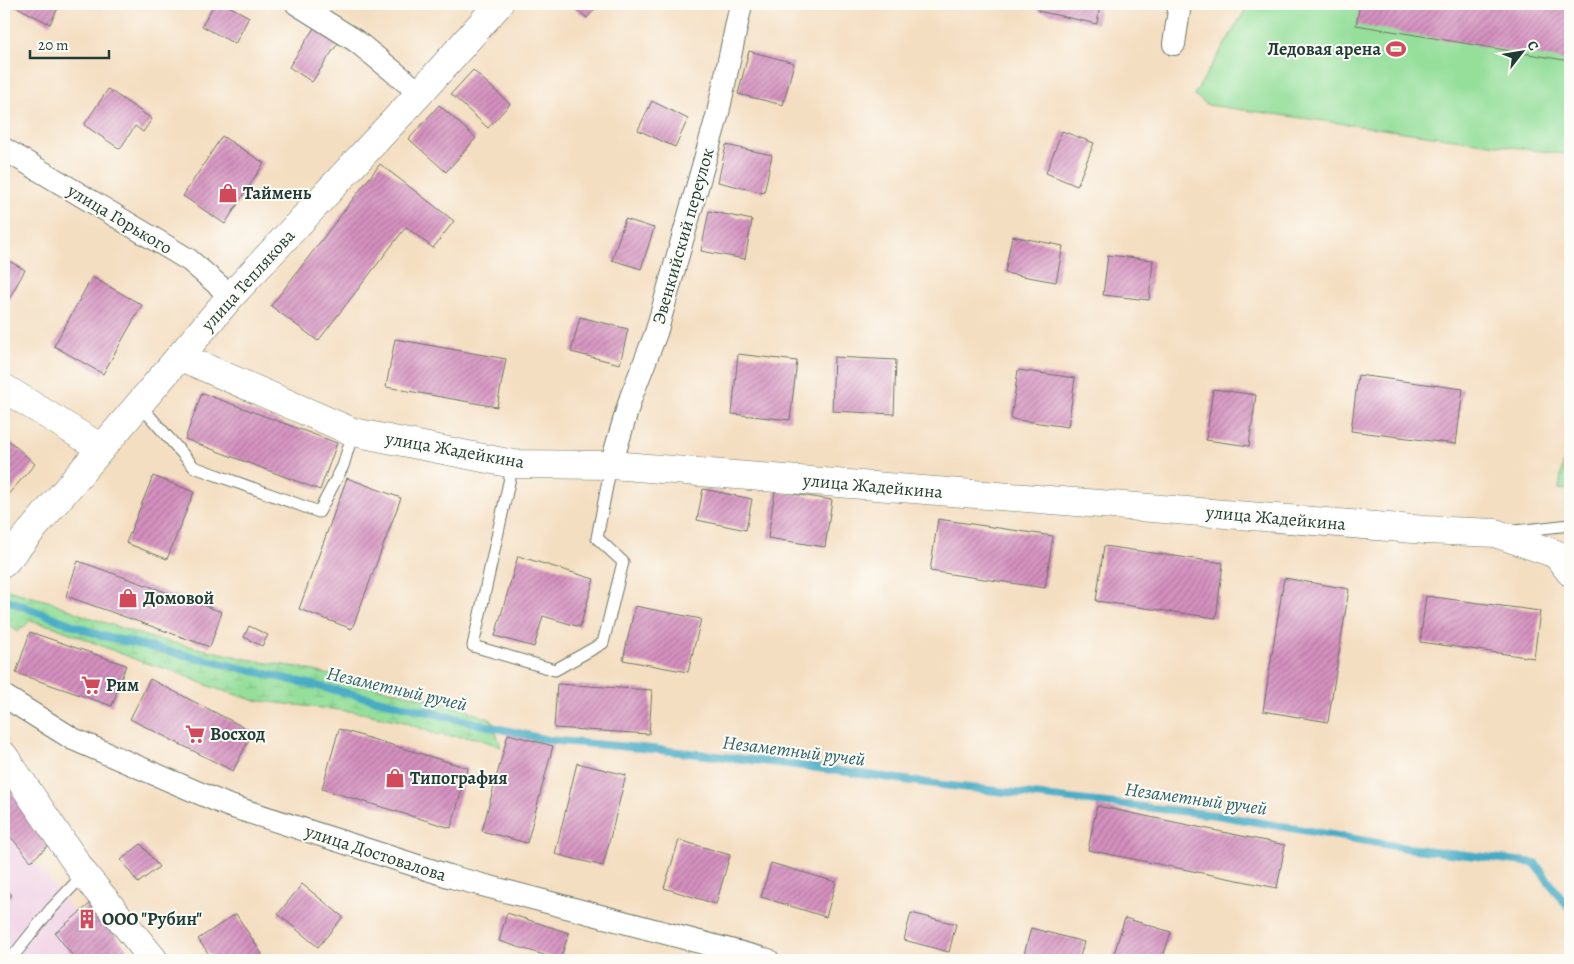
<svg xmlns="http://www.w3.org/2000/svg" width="1574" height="964" viewBox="0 0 1574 964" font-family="Alegreya,serif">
<defs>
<pattern id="wetland-marsh" width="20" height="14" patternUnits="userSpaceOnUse" patternTransform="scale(1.25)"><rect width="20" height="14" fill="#96df9b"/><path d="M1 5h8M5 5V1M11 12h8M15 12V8" fill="none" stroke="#81c086"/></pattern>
<pattern id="building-hatch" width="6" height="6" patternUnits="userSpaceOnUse" patternTransform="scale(1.25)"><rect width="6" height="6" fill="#d590bf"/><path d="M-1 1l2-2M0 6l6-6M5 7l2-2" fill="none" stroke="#ac779c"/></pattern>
</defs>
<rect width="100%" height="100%" fill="#fdfcf7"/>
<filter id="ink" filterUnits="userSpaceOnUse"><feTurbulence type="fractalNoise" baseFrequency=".02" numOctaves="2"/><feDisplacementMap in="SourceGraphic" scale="10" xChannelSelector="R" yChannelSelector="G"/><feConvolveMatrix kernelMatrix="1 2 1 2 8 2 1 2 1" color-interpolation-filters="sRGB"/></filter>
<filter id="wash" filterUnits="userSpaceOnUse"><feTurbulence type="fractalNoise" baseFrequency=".0096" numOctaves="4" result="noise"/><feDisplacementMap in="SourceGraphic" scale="20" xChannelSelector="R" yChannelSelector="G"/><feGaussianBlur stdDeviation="1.12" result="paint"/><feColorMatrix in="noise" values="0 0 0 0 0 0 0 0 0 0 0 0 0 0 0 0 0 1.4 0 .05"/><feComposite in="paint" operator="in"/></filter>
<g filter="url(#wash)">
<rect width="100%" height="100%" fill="#f4dec1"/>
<path fill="#f0d0e5" d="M4,822l107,138h-107z"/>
<path fill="url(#wetland-marsh)" stroke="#5a8e68" d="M4,587l3,3 44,12 34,14 63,21 113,25 37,5 160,40 34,13 9,27 -24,-9 -39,-3 -37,-14 -45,-9 -103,-12 -39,-12 -46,-19 -26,-7 -90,-36 -22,-5 -12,11 -14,-10z"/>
<path fill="#96df9b" stroke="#5a8e68" d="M1249,4h321v151l-362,-50 -14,-10z
M1570,418v72l-11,-1z"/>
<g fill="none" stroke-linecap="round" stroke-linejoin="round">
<path stroke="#46abc5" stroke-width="8" d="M4,599l95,36 449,105 104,9 136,15 154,21 274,30 191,33 128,15 35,47"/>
</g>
<g id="blocks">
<path fill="url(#building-hatch)" d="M11,4h49l-10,20z
M214,4h11l24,13 -14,27 -33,-18z
M569,4h30l-12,14z
M1040,4h60l-3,20 -59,-13z
M1360,4h210v57l-214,-36z
M314,28l24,15 -26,39 -23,-15z
M749,51l45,12 -11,42 -45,-11z
M473,70l37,34 -22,24 -37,-34z
M108,89l44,30 -9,13 -8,-6 -15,23 -36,-24z
M652,101l36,18 -13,28 -37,-17z
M439,105l37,33 -30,34 -37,-33z
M1062,131l32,12 -17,43 -31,-13z
M222,136l42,27 -39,61 -42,-28z
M726,145l46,10 -8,38 -46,-11z
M380,164l74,57 -21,27 -27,-21 -88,114 -47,-35z
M709,211l43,9 -7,39 -44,-8z
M625,219l29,9 -13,41 -29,-9z
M1012,236l51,10 -7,36 -51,-9z
M1108,255l45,5 -4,40 -46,-5z
M4,258l21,12 -21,38z
M92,277l50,28 -39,69 -49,-28z
M580,317l48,12 -8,35 -49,-12z
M395,339l111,20 -9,48 -111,-20z
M738,354l59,7 -7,59 -58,-6z
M834,357l62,3 -2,54 -62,-3z
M1018,370l57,8 -7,49 -57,-8z
M1358,375l105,14 -7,55 -105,-13z
M1213,389l43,6 -7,51 -43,-6z
M202,393l135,50 -17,47 -135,-51z
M4,436l31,28 -31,35z
M153,476l41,16 -27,67 -41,-16z
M347,478l54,20 -49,131 -53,-20z
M703,489l49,10 -6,31 -49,-10z
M775,491l57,9 -7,47 -57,-9z
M938,519l115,17 -8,52 -115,-17z
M1104,546l119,17 -7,55 -120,-17z
M518,556l76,23 -14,48 -37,-11 -9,31 -39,-11z
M78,561l144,51 -12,35 -144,-51z
M1284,578l65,11 -21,133 -65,-11z
M1426,596l114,15 -6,47 -114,-16z
M635,606l66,13 -13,53 -65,-12z
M249,626l19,9 -6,11 -18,-9z
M30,632l96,33 -14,41 -96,-33z
M150,679l103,53 -20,39 -103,-52z
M557,684l95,6 -3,44 -95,-6z
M339,729l129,39 -17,60 -129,-39z
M508,734l45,12 -26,97 -45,-12z
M577,763l49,12 -23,91 -48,-12z
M4,781l51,59 -24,21 -27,-32z
M1097,806l188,39 -8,43 -189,-38z
M679,840l51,15 -14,49 -52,-16z
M141,844l18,23 -21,16 -17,-23z
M771,863l65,19 -10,35 -65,-20z
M302,884l41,33 -25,30 -40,-33z
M4,886l8,9 -8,8z
M90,904l46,56h-60l-21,-27z
M507,913l62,20 -9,27 -61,-19z
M911,913l45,11 -7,28 -45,-12z
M236,914l26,40 -10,6h-39l-15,-21z
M1125,918l46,14 -9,28h-50z
M1031,928l53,14 -5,18h-48l-8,-2z"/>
</g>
</g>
<g filter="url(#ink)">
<use href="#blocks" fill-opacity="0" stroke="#6a7565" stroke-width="1"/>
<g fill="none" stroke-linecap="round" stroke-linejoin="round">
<defs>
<path id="service" d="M140,405l54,62 125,45 24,-46 10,-34
M513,464l-40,182 82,24 48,-27 20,-81 -26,-24 14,-73
M1515,531l55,-6
M10,960l41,-51 33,-35"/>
<path id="minor" d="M297,4l59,37 64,52
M1174,44l6,-40
M4,149l185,111 42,36
M611,465l20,-68 25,-64 62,-220 23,-109
M4,696l69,43 154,66 225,72 316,83"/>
<path id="tertiary" d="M181,357l172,75 160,32 98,1 815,65 69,3 61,21 14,18
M4,388l97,60
M4,756l80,118 70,86"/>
<path id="secondary" d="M4,563l227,-267 189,-203 79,-89"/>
</defs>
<use href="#service" stroke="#6a7565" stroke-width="13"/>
<use href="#minor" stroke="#6a7565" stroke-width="24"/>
<use href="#tertiary" stroke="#6a7565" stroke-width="29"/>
<use href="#secondary" stroke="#6a7565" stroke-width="29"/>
<use href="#service" stroke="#fff" stroke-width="11"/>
<use href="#minor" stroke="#fff" stroke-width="22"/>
<use href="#tertiary" stroke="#fff" stroke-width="28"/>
<use href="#secondary" stroke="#fff" stroke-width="28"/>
</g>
</g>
<defs>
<symbol id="stadium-bare" viewBox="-9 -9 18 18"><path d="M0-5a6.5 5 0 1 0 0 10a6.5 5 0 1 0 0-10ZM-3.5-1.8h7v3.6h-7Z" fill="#d1495b" stroke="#fdfcf7" stroke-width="2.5" paint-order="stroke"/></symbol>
<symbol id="shop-bare" viewBox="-9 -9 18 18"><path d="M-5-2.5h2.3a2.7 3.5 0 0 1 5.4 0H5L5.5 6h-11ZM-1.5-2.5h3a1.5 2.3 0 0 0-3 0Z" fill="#d1495b" stroke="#fdfcf7" stroke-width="2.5" paint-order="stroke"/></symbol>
<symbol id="supermarket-bare" viewBox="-9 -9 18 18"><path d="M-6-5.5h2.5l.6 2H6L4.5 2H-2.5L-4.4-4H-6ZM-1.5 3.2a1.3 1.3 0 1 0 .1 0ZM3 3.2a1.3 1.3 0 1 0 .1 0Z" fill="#d1495b" stroke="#fdfcf7" stroke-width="2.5" paint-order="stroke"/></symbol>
<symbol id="building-bare" viewBox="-9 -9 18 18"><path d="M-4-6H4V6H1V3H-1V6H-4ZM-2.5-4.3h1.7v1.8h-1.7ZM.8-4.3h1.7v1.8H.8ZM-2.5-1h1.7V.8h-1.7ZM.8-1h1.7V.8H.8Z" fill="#d1495b" stroke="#fdfcf7" stroke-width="2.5" paint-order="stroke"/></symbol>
</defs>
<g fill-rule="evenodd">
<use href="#stadium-bare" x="1382" y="35" width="28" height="28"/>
<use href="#shop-bare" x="214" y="179" width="28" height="28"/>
<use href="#shop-bare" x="114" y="584" width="28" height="28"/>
<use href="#supermarket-bare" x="77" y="671" width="28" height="28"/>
<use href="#supermarket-bare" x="181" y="720" width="28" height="28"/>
<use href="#shop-bare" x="381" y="764" width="28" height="28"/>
<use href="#building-bare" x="73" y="905" width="28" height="28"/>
</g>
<g text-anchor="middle" stroke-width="4" stroke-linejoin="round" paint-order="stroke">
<g font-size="18" font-weight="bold" fill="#1f3d34" stroke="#fdfcf7" text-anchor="start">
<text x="1381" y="55" text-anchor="end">Ледовая арена</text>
<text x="243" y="199">Таймень</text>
<text x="143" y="604">Домовой</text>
<text x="106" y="691">Рим</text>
<text x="210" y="740">Восход</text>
<text x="410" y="784">Типография</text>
<text x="102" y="925">ООО "Рубин"</text>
</g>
<g font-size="18" fill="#1f3d34" stroke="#fdfcf7">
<text transform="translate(120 219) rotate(31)" y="6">улица Горького</text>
<text transform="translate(683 236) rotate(-74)" y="6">Эвенкийский переулок</text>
<text transform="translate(248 280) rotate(-48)" y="6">улица Теплякова</text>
<text transform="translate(455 450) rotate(10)" y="6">улица Жадейкина</text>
<text transform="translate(873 486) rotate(5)" y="6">улица Жадейкина</text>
<text transform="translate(1276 518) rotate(5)" y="6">улица Жадейкина</text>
<text transform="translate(376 853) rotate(18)" y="6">улица Достовалова</text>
</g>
<g font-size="19" font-style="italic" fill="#2d6467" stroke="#fdfcf7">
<text transform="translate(397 688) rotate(13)" y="7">Незаметный ручей</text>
<text transform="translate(794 750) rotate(7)" y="7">Незаметный ручей</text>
<text transform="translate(1196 798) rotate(8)" y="7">Незаметный ручей</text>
</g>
</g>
<rect width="1574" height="964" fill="none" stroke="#fdfcf7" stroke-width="20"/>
<g transform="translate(1522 52) rotate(59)" stroke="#fdfcf7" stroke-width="4" paint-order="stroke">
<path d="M0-4L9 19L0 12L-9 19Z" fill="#1f3d34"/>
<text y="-8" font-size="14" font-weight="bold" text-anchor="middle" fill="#1f3d34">С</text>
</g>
<path d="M30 50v8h79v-8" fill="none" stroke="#1f3d34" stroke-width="2.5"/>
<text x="38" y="50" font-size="15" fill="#1f3d34" stroke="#fdfcf7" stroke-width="4" paint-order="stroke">20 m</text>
</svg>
